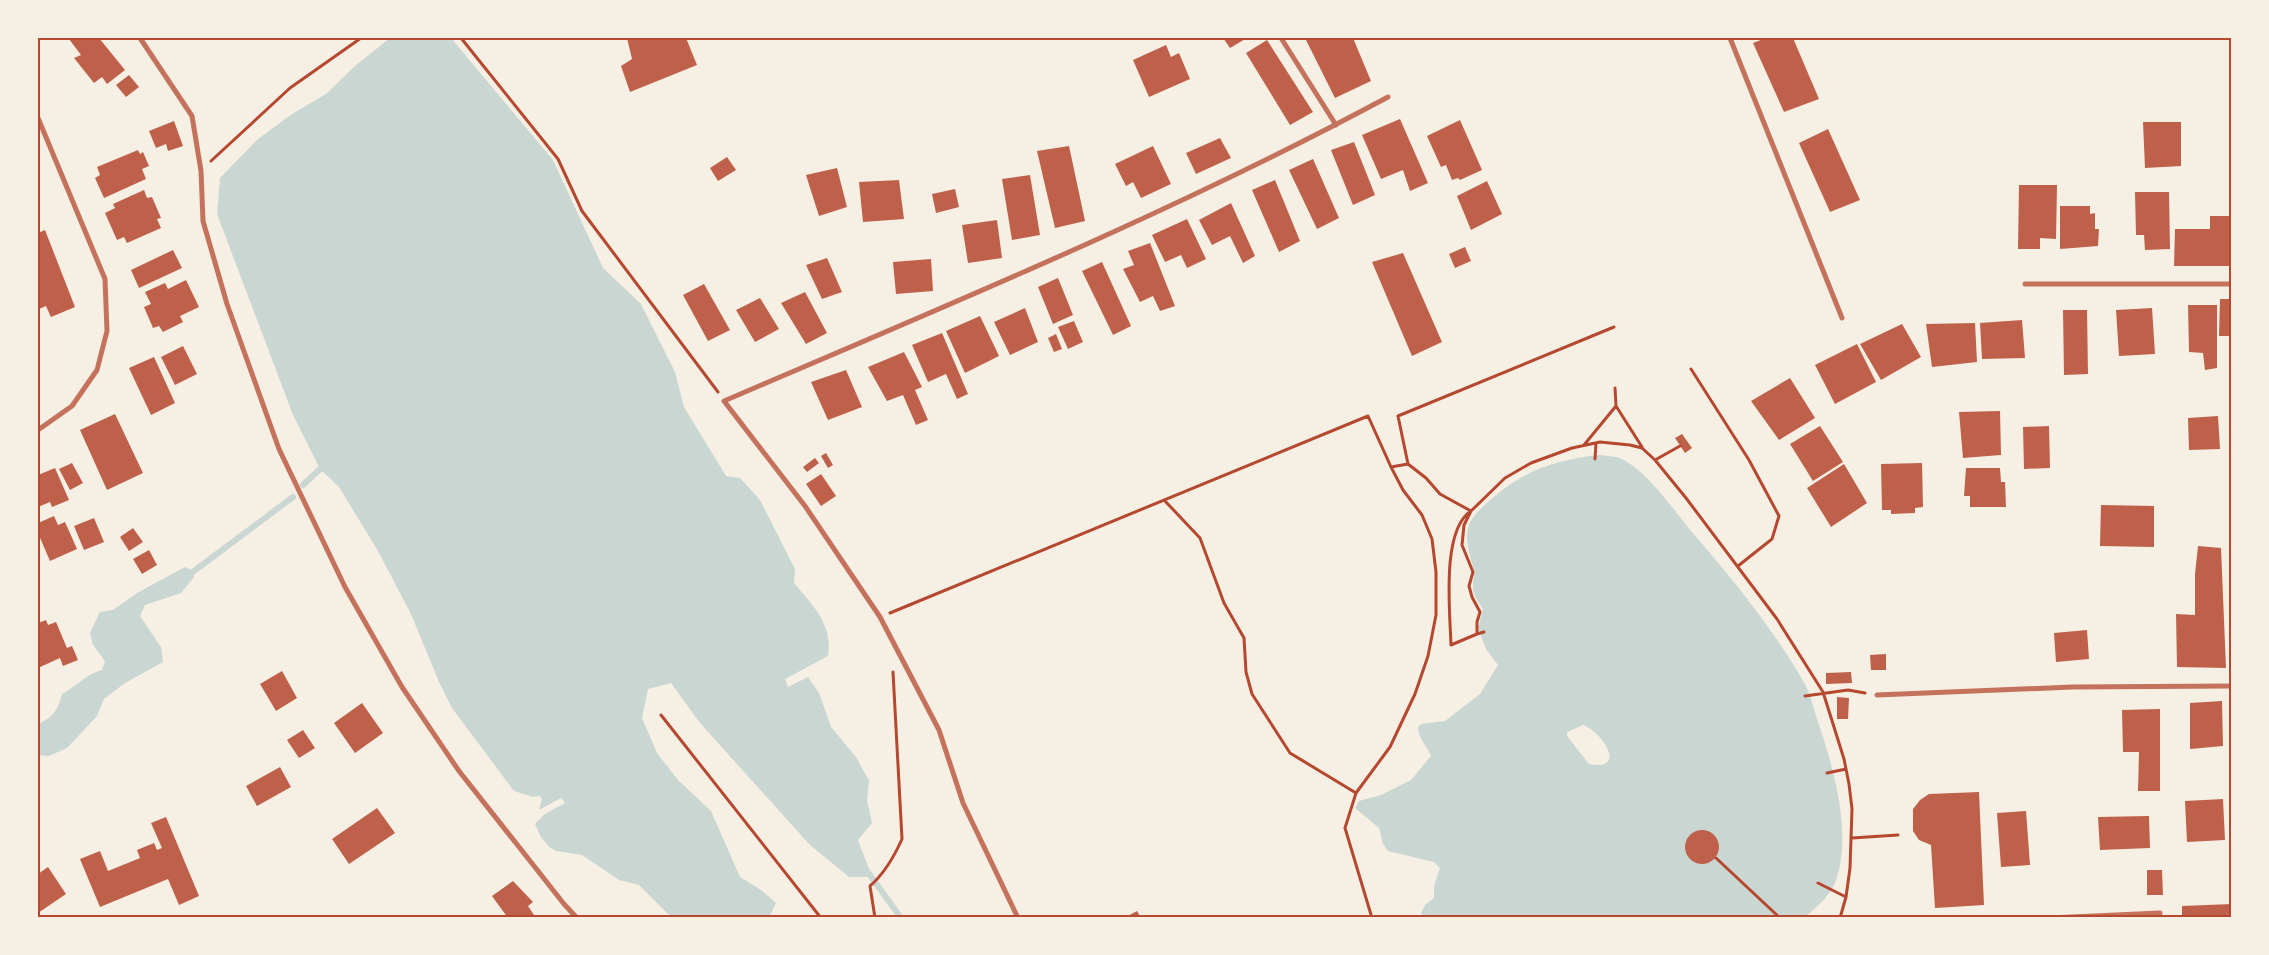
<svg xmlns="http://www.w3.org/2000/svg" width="2269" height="955" viewBox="0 0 2269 955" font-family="Georgia,serif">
<rect width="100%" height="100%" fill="#f6efe4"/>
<path fill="#c9d6d2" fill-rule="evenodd" d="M390,38h61l102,122 50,108 38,36 34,68 9,35 42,69 14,2 20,22 35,69 -1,14c19,23 39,41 34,73l-43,23 3,8 20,-10 11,16 12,34 25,30 13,24 -2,19 5,23 -14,17 14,37h-23l-40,-33 -109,-121 -29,-40 -23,6 -6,29 15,35 21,27 33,31 29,66 21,13 15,13 -7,14 -91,1 -10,-4 -29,-29 -20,-5 -37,-25 -26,-4 -7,-4 -8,-10 -6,-13 10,-10 20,-11 -4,-5 -22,12 3,-11 -2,-3 -7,1 -19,-6 -62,-83 -13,-26 -28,-68 -33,-63 -39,-64 -19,-18 -27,-54 -76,-201 3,-36 38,-39 34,-25 34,-20 29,-28z
M1599,455c8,1 18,1 25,5 28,16 52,54 73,78 39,45 78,94 108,146 5,10 8,22 11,32 16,46 37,116 20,164 -5,15 -19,27 -31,37h-381l-3,-4 4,-8 9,-7v-12l6,-18 -6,-6 -46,-11 -5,-7 -4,-16 -24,-20 4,-7 22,-6 30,-15 20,-24c-4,-10 -13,-18 -13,-29l3,-3 24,-3 35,-27 18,-29 -12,-16 -8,-21 5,-19c-5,-8 -11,-15 -10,-24 0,-6 2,-10 1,-15 -4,-15 -10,-30 -5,-45 3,-9 13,-17 19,-23 34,-31 66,-42 111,-47zM1583,725c20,7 45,47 6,39l-22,-28v-4z
M185,567l9,4v6l-13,16 -36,12 -5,11 21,31 2,15 -38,21 -21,16 -7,17 -30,32 -18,8 -11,-1v-31c14,-6 21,-15 24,-30 14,-7 24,-20 40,-24l3,-9 -12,-16 -3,-12 10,-21 13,-2 24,-17z"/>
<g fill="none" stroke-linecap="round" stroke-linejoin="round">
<path stroke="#c9d6d2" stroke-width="6" d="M303,485l17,-16
M194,571l99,-74
M867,871l34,47"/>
</g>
<path fill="#bf614a" d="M71,38h28l26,32 -18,14 -5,-7 -8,6 -20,-25 7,-3 -12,-16z
M627,38h59l11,27 -67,27 -9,-26 11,-7z
M1223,38h24l-17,10z
M1305,38h48l18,43 -36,17z
M1766,38h27l26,61 -35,13 -31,-69z
M1267,40l46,72 -23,13 -44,-72z
M1166,45l5,12 8,-4 11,26 -41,18 -16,-37z
M129,75l10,12 -13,10 -10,-12z
M1400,119l28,64 -18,8 -7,-21 -22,9 -19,-44z
M1460,120l22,50 -22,10 -2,-2 -6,2 -6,-15 -5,2 -14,-31z
M174,121l9,25 -15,5 -2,-7 -10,4 -7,-17z
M2143,122h38v44l-36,2z
M1828,129l32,71 -30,12 -31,-69z
M1220,138l11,20 -35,16 -10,-21z
M1354,142l21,53 -22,10 -22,-55z
M1069,146l16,75 -30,7 -18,-77z
M1153,146l18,38 -30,14 -8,-16 -7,4 -11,-22z
M138,150l2,4 3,-2 6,14 -7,3 4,10 -42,19 -9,-20 5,-3 -3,-8z
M727,157l9,13 -18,11 -8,-13z
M1313,159l26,59 -22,11 -28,-59z
M837,168l10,39 -28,9 -13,-41z
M1030,175l10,60 -28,5 -10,-61z
M899,180l5,39 -41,3 -4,-40z
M1275,180l25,61 -21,11 -27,-62z
M1487,181l15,33 -31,16 -14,-34z
M2019,185h38l-1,54 -16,-1v11h-22z
M955,189l4,18 -23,6 -4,-19z
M144,190l3,8 5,-1 9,21 -4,1 4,9 -34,15 -3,-6 -7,3 -12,-27 10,-5 -2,-4z
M2135,192h34l1,57 -25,1 -1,-15h-8z
M1231,203l24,53 -12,7 -13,-27 -18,9 -13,-25z
M2060,206h30v8l5,-1v16h4l-1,17 -38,3z
M2210,216h22v50h-58l1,-37h35z
M1187,219l19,40 -19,9 -6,-13 -16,7 -13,-27z
M997,220l5,38 -34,5 -6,-38z
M45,230l30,77 -24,10 -5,-11 -7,3 -1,-3v-73z
M1150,243l25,63 -15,5 -7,-15 -13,6 -17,-33 11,-4 -6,-14z
M1465,247l6,14 -16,7 -6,-14z
M173,250l9,18 -43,20 -8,-18z
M1403,253l39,89 -30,14 -40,-94z
M827,258l15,34 -20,7 -16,-34z
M931,259l2,32 -37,3 -3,-32z
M1102,262l29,64 -18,9 -31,-64z
M1058,278l15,37 -20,9 -15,-37z
M186,280l13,27 -19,9 3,6 -20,10 -4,-6 -6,2 -9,-21 7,-3 -6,-12 20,-9 3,6z
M704,284l26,46 -22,11 -25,-46z
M805,292l22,41 -21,11 -25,-41z
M760,298l19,31 -24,13 -19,-32z
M2220,299h12v37h-13z
M2188,305h29v63l-12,2 -2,-17 -14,-1z
M1025,308l13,34 -28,13 -16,-33z
M2152,308l3,46 -36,2 -3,-46z
M2063,310h24l1,64 -24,1z
M980,316l19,40 -34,17 -19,-42z
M2022,320l3,38 -43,1 -2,-36z
M1074,321l9,21 -15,7 -10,-22z
M1975,323l2,39 -45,5 -6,-43z
M1902,324l19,33 -40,23 -21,-36z
M942,333l26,61 -11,5 -11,-25 -18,8 -16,-37z
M1056,334l6,15 -8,3 -6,-14z
M1857,344l19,38 -41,22 -20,-39z
M183,346l14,28 -22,11 -14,-28z
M904,352l18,35 -7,3 13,30 -12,5 -13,-30 -16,6 -19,-34z
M154,357l21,46 -24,12 -22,-47z
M846,370l16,37 -34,13 -17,-38z
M1790,378l25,40 -36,22 -28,-39z
M2000,411l1,44 -38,3 -4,-46z
M115,414l28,59 -36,17 -27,-60z
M2218,416l2,33 -31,1 -1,-32z
M1820,426l23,36 -30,19 -23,-37z
M2049,426l1,42 -26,1 -1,-42z
M1682,434l10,14 -7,5 -10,-15z
M826,453l7,12 -5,3 -7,-12z
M815,458l4,5 -12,9 -4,-5z
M72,463l11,20 -13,7 -11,-21z
M1922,463l1,44 -8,1v5l-24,1v-4h-9l-1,-46z
M1844,464l23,39 -36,24 -24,-39z
M55,468l14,32 -17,7 -2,-5 -12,5v-32z
M1966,468h34l1,14h4l1,25h-36v-11h-6z
M821,474l15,22 -15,10 -15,-22z
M2101,505l53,1v41l-54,-1z
M54,516l4,9 7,-3 12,27 -27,12 -12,-28v-10z
M94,518l10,24 -20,8 -10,-24z
M133,528l10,14 -14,9 -9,-14z
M2198,546l23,2 5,120 -49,-1 -1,-53 19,1v-41z
M149,550l8,15 -15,9 -9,-15z
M46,620l2,5 8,-3 11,26 5,-2 6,14 -15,6 -3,-8 -22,10v-45z
M2087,630l2,29 -33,3 -2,-29z
M1886,654v16h-15l-1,-15z
M282,671l15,27 -21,13 -16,-27z
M1851,672l1,11 -26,1v-11z
M1837,697l12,1 -1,21h-11z
M2222,701l1,45 -33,3v-46z
M362,703l21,30 -28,20 -21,-30z
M2160,709v82h-22l1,-39h-16l-1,-42z
M303,730l12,18 -16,10 -12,-18z
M280,767l11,20 -34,19 -11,-20z
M1979,792l5,113 -49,3 -4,-63 -12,-5 -6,-9v-22l7,-9 9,-6z
M2223,799l2,41 -38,2 -2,-41z
M377,808l18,25 -46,31 -17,-25z
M2026,811l4,54 -29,2 -4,-54z
M2149,816l1,32 -50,2 -2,-33z
M166,817l33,79 -20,9 -11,-26 -68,28 -20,-48 20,-8 8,20 32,-13 -3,-8 17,-7 3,7 5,-2 -11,-25z
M1685 847a17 17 0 1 1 34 0a17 17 0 1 1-34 0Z
M48,867l18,27 -28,19v-39z
M2147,870h15l1,25h-16z
M513,881l20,21 -5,4 8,12h-28l-16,-22z
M2232,904v14h-50v-12z
M1137,911l4,7h-17z"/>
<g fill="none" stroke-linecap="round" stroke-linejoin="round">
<path stroke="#b5482f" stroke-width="3" d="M461,38l97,121 24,52 136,181
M211,161l79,-73 71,-50
M1691,369l58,91 30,56 -7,23 -34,27
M1615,388l1,18 26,41
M1584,445l32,-39
M1595,459l1,-16
M1655,460l25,-14
M1408,464l-10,-48 216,-89
M1165,501l35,37 24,65 20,35 2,34 6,22 38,59 66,40
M1471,511l-7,14 -2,20 11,27 -4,14 3,11 8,15 -3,10v12l-26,11c-1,-33 -10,-115 20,-134z
M890,613l478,-197 23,51
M1477,634l7,-2
M1805,696l43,-6 17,3
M661,715l160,203
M1827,773l19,-4
M1852,838l46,-3
M1716,858l64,60
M1818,883l28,14
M875,918l-5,-32c15,-13 24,-29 32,-47l-9,-167
M1372,918l-27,-90 11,-35 34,-46 25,-53 13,-38 8,-41v-43l-4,-33 -10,-24 -19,-25 -12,-23 17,-3 18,14 14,16 31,17 34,-33 26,-15 41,-15 28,-6 30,3 12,3 13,12 31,38 91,121 46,73 21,67 5,25 3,25 -2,59 -4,29 -6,21"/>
<path stroke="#c5725c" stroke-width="5" d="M140,38l52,78 9,55 2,50 24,83 52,145 66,138 57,100 57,84 105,133 13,14
M1281,38l55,87
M1730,38l112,280
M38,118l67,161 2,52 -10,39 -25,36 -34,24
M2025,284h207
M1877,695l195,-8 160,-1
M1018,918l-55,-115 -24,-73 -59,-113 -75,-111 -81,-105c224,-96 450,-189 664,-304
M2049,918l111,-5 -1,5"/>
</g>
<rect width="2269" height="955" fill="none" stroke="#f6efe4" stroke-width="78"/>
<rect x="39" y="39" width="2191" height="877" fill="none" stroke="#b5482f" stroke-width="2"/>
</svg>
